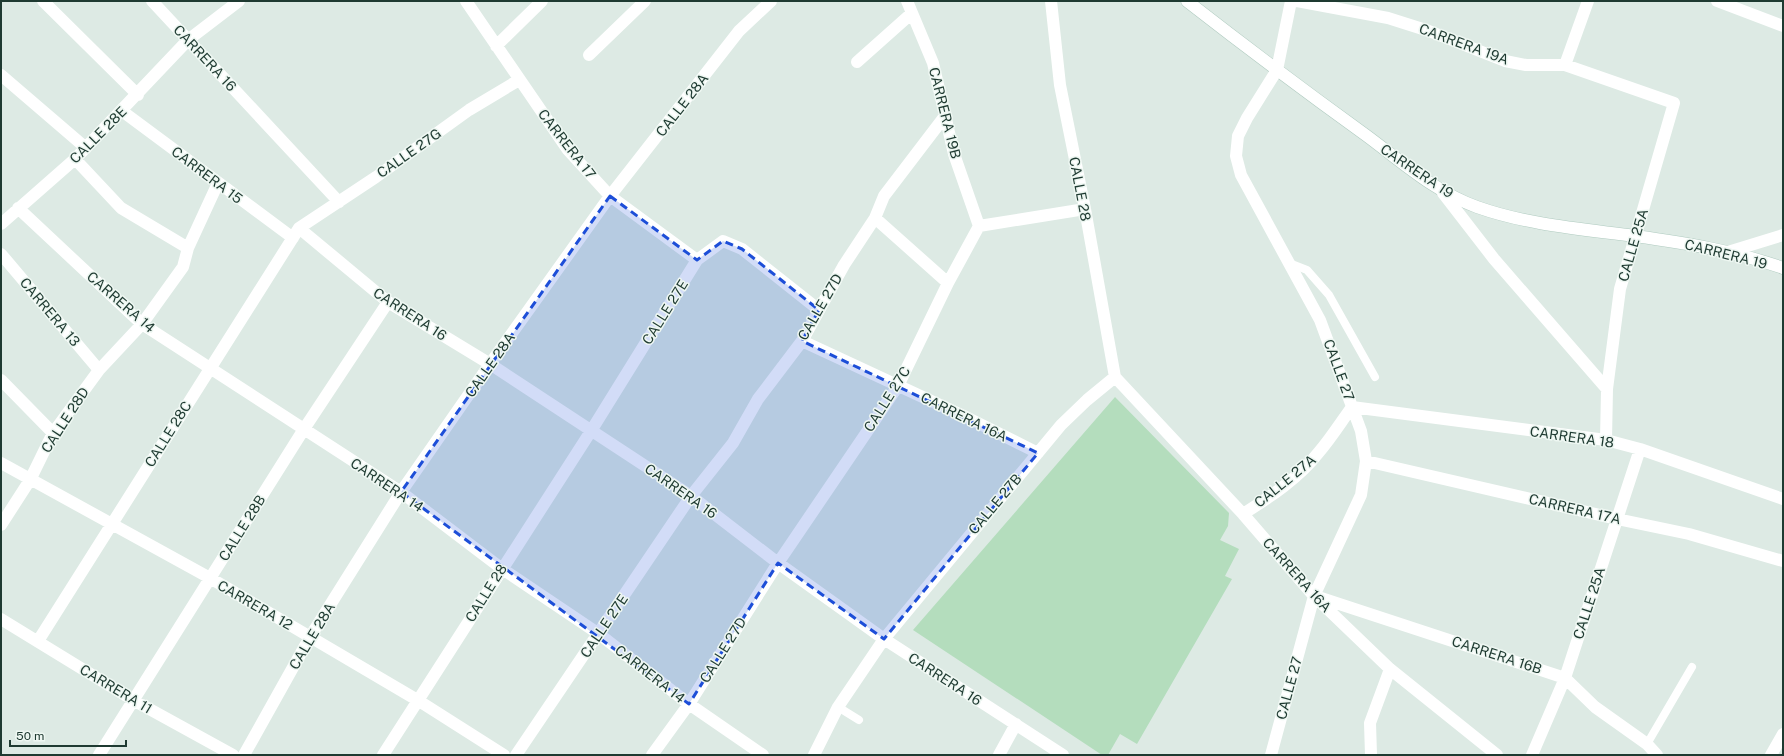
<svg xmlns="http://www.w3.org/2000/svg" width="1784" height="756" viewBox="0 0 1784 756" font-family="'Public Sans',sans-serif">
<rect width="100%" height="100%" fill="#ddeae4"/>
<path fill="#b4ddbd" d="M1115,397l114,116 -1,13 -8,14 19,9 -14,27 7,3 -95,165 -17,-10 -12,21h-6l-189,-125z"/>
<g fill="none" stroke-linecap="round" stroke-linejoin="round">
<defs>
<path id="secondary" d="M1187,1c59,46 119,91 180,135 35,26 68,56 110,71 51,18 105,22 158,29 50,7 100,15 148,32"/>
</defs>
<use href="#secondary" stroke="#b0cbc0" stroke-width="13"/>
<path stroke="#fff" stroke-width="8" d="M1289,263l18,7 22,25 46,82
M838,707l21,13
M1647,744l45,-77"/>
<path stroke="#fff" stroke-width="12" d="M43,1l95,94
M152,1l187,201
M466,1l102,149 42,46 87,64
M907,1l26,62 21,91 25,72
M1051,1l9,84 25,124 30,168
M1297,1l91,17 41,13 76,30 21,4h39l109,38 -54,186 -13,100 -1,51
M1717,1l66,25
M496,46l46,-45
M589,55l56,-54
M857,62l55,-49
M1565,65l23,-64
M1,75l85,73
M122,111l171,127
M75,159l46,49 67,40
M1443,193l51,66 113,130
M18,208l124,116 259,168 100,76 98,66 90,70 74,51
M875,218l73,65
M1,224l74,-65 113,-119 51,-39
M979,226l106,-17
M299,228l89,74 102,62 201,132 87,67 106,76 179,116
M1728,252l55,-17
M1,254l98,116
M802,341l168,78 68,34
M1115,377l128,137 71,82 76,73 107,86
M1,380l52,53
M1366,461l251,58 72,15 94,27
M1,463l209,115 209,123 85,54
M1243,514c27,-17 56,-36 76,-62 12,-14 22,-30 33,-45l254,33 34,9 143,50
M1,525l29,-45 23,-47 46,-63 43,-46 41,-57 5,-19 30,-65
M1318,597l247,81 30,29 52,37 10,11
M1,619l132,81 100,55
M38,641l261,-413 77,-51 93,-67 50,-30
M99,755l205,-326 84,-127
M244,755l66,-118 91,-145 89,-128 120,-168 129,-165 32,-30
M383,755l208,-324 106,-171 26,-19 19,8 77,61
M516,755l175,-259 42,-53 25,-44 44,-58 42,-76 31,-47 9,-22 61,-80
M652,755l37,-51 89,-141 120,-177 50,-103 31,-57
M814,755l24,-48 46,-68 177,-214 26,-25 28,-23
M999,755l17,-31
M1271,755l43,-159 47,-101 5,-34 -5,-30 -41,-111 -79,-145 -5,-19 2,-20 9,-18 30,-48 14,-69
M1371,755l-1,-32 20,-54
M1532,755l33,-77 75,-229
M1771,755l12,-21"/>
<use href="#secondary" stroke="#fff" stroke-width="12"/>
</g>
<path fill="#1d4ed8" fill-opacity="0.2" stroke="#1d4ed8" stroke-width="3" stroke-dasharray="8 5" stroke-linejoin="round" d="M610,196l87,64 26,-19 19,8 77,61 -17,31 236,112 -154,186 -106,-76 -89,141 -288,-212z"/>
<g text-anchor="middle" stroke-width="3" stroke-linejoin="round" paint-order="stroke">
<g font-size="14" fill="#1e3a31" stroke="#eef7f2">
<text transform="translate(1464 44) rotate(20)" y="5">CARRERA 19A</text>
<text transform="translate(205 58) rotate(47)" y="5">CARRERA 16</text>
<text transform="translate(682 105) rotate(-52)" y="5">CALLE 28A</text>
<text transform="translate(945 113) rotate(76)" y="5">CARRERA 19B</text>
<text transform="translate(98 135) rotate(-45)" y="5">CALLE 28E</text>
<text transform="translate(567 144) rotate(52)" y="5">CARRERA 17</text>
<text transform="translate(409 153) rotate(-35)" y="5">CALLE 27G</text>
<text transform="translate(1417 171) rotate(34)" y="5">CARRERA 19</text>
<text transform="translate(207 175) rotate(37)" y="5">CARRERA 15</text>
<text transform="translate(1080 189) rotate(79)" y="5">CALLE 28</text>
<text transform="translate(1633 245) rotate(-74)" y="5">CALLE 25A</text>
<text transform="translate(1726 254) rotate(14)" y="5">CARRERA 19</text>
<text transform="translate(121 302) rotate(41)" y="5">CARRERA 14</text>
<text transform="translate(820 307) rotate(-60)" y="5">CALLE 27D</text>
<text transform="translate(50 312) rotate(50)" y="5">CARRERA 13</text>
<text transform="translate(665 312) rotate(-58)" y="5">CALLE 27E</text>
<text transform="translate(410 314) rotate(33)" y="5">CARRERA 16</text>
<text transform="translate(490 365) rotate(-55)" y="5">CALLE 28A</text>
<text transform="translate(1339 370) rotate(70)" y="5">CALLE 27</text>
<text transform="translate(887 399) rotate(-58)" y="5">CALLE 27C</text>
<text transform="translate(964 417) rotate(26)" y="5">CARRERA 16A</text>
<text transform="translate(65 420) rotate(-57)" y="5">CALLE 28D</text>
<text transform="translate(168 434) rotate(-58)" y="5">CALLE 28C</text>
<text transform="translate(1572 437) rotate(8)" y="5">CARRERA 18</text>
<text transform="translate(1285 481) rotate(-39)" y="5">CALLE 27A</text>
<text transform="translate(387 485) rotate(34)" y="5">CARRERA 14</text>
<text transform="translate(681 491) rotate(35)" y="5">CARRERA 16</text>
<text transform="translate(995 504) rotate(-50)" y="5">CALLE 27B</text>
<text transform="translate(1575 509) rotate(13)" y="5">CARRERA 17A</text>
<text transform="translate(242 528) rotate(-58)" y="5">CALLE 28B</text>
<text transform="translate(1297 575) rotate(48)" y="5">CARRERA 16A</text>
<text transform="translate(486 593) rotate(-58)" y="5">CALLE 28</text>
<text transform="translate(1589 603) rotate(-72)" y="5">CALLE 25A</text>
<text transform="translate(255 605) rotate(30)" y="5">CARRERA 12</text>
<text transform="translate(604 626) rotate(-56)" y="5">CALLE 27E</text>
<text transform="translate(312 636) rotate(-59)" y="5">CALLE 28A</text>
<text transform="translate(723 650) rotate(-58)" y="5">CALLE 27D</text>
<text transform="translate(1497 655) rotate(18)" y="5">CARRERA 16B</text>
<text transform="translate(650 674) rotate(38)" y="5">CARRERA 14</text>
<text transform="translate(945 679) rotate(33)" y="5">CARRERA 16</text>
<text transform="translate(1289 688) rotate(-75)" y="5">CALLE 27</text>
<text transform="translate(116 689) rotate(31)" y="5">CARRERA 11</text>
</g>
</g>
<rect width="1784" height="756" fill="none" stroke="#1e3a31" stroke-width="4"/>
<path d="M10 740v6h116v-6" fill="none" stroke="#1e3a31" stroke-width="2"/>
<text x="16" y="740" font-size="12" fill="#1e3a31" stroke="#eef7f2" stroke-width="3" paint-order="stroke">50 m</text>
</svg>
